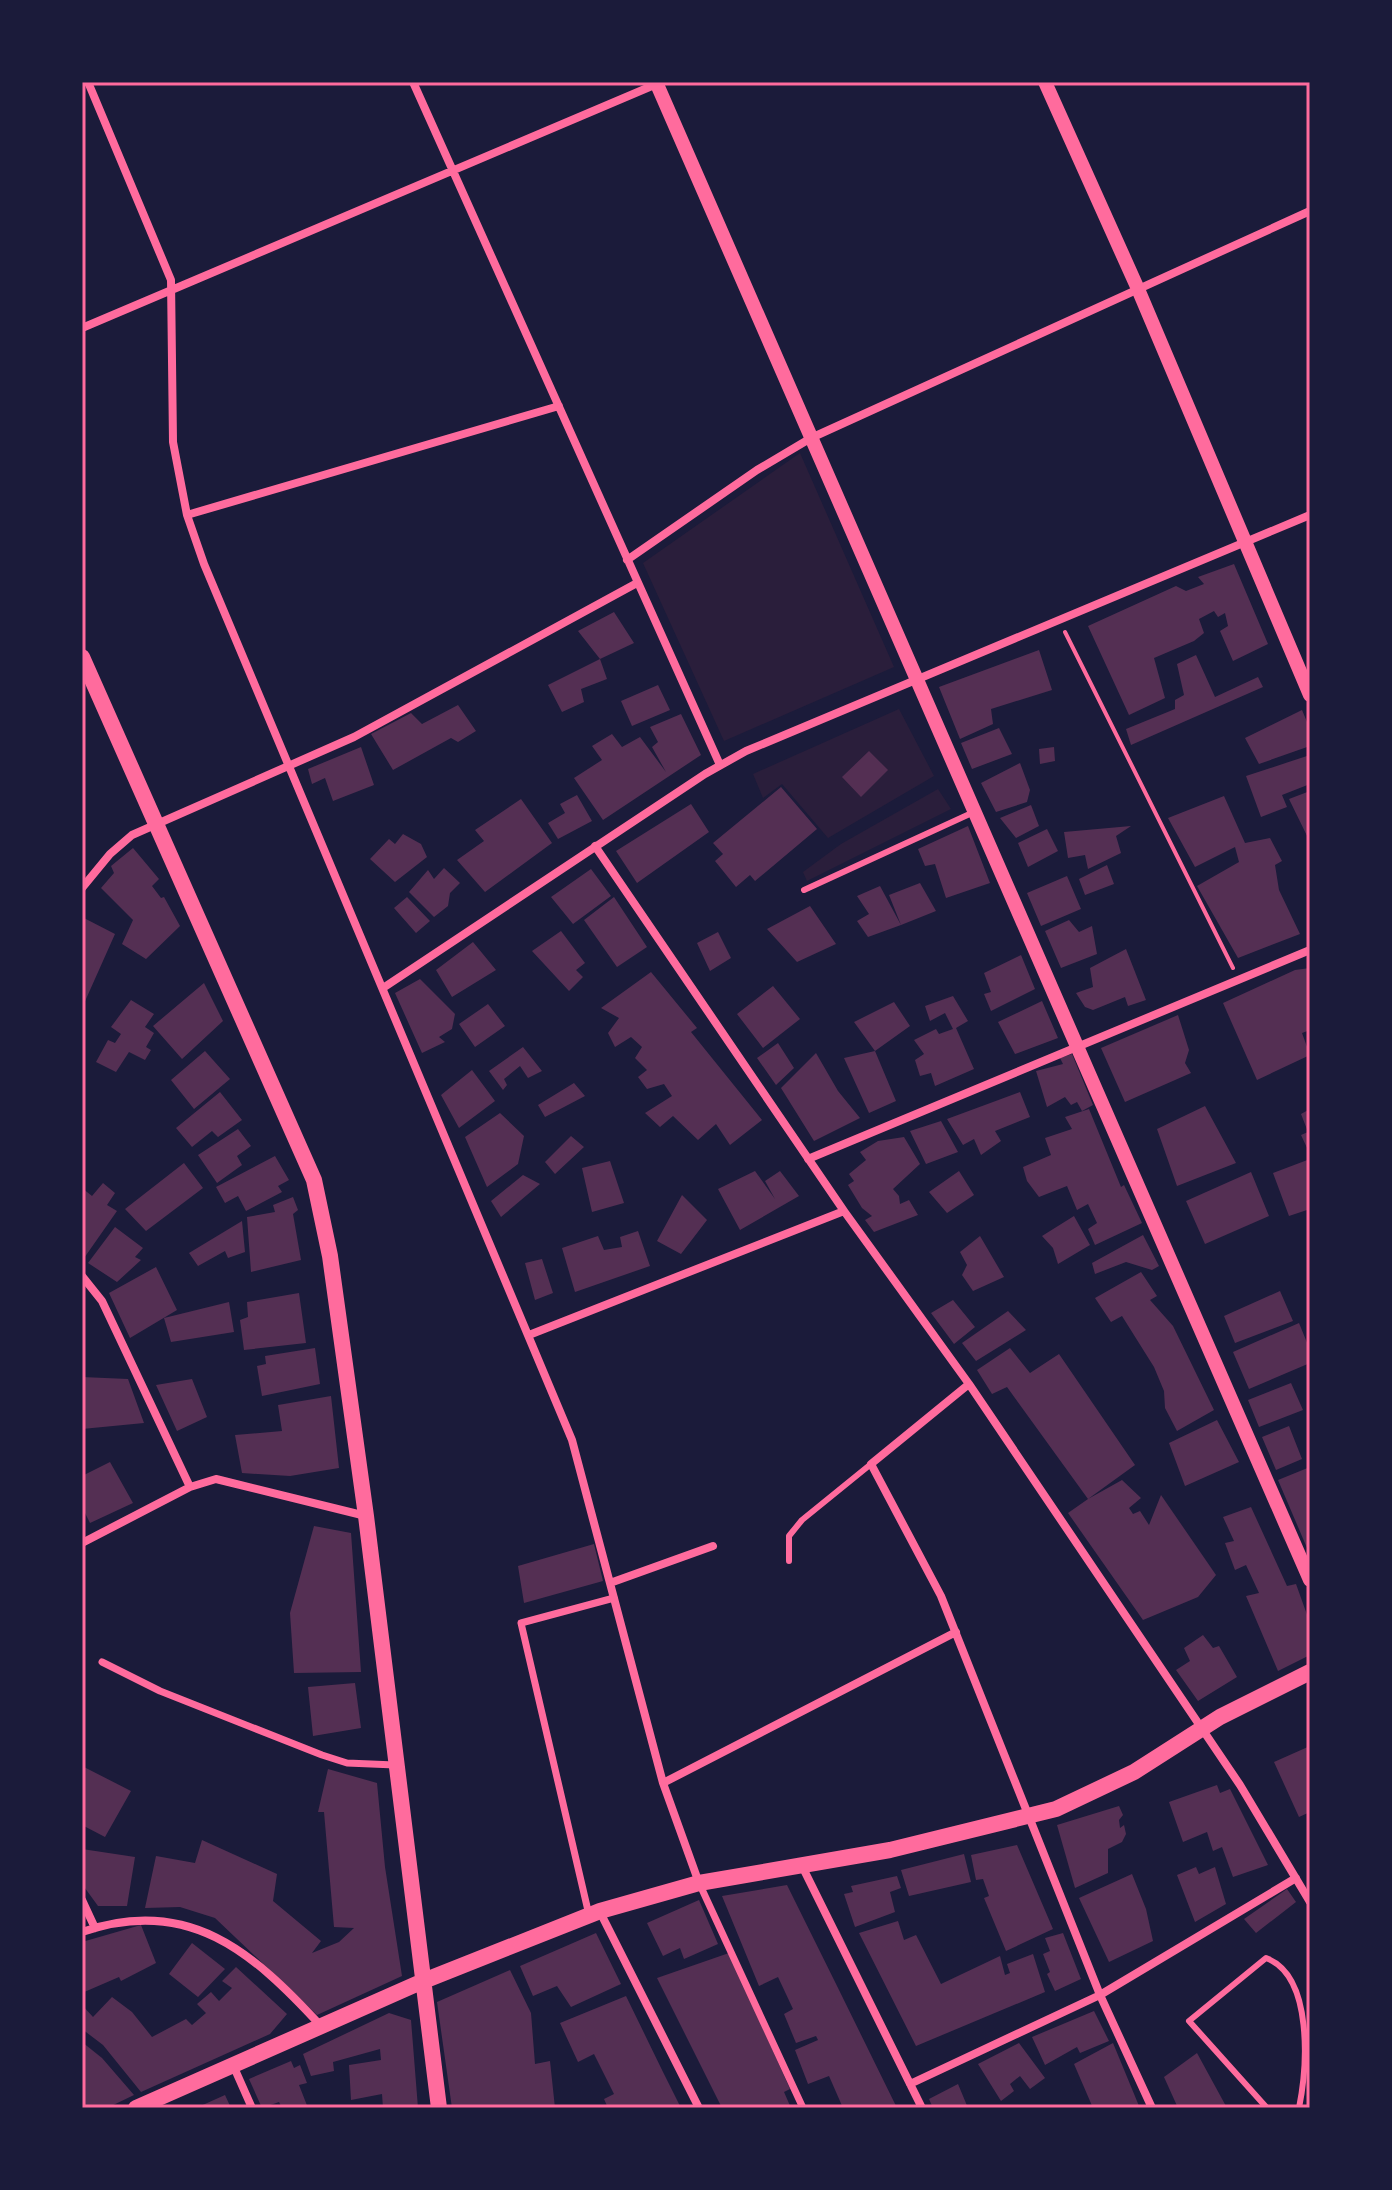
<svg xmlns="http://www.w3.org/2000/svg" width="1392" height="2190" viewBox="0 0 1392 2190" font-family="'Source Serif 4',serif">
<rect width="100%" height="100%" fill="#1b1b3a"/>
<path fill="#2a1e3b" d="M800,453l94,214 -170,74 -81,-178z
M899,709l35,67 -106,62 -46,-54 -19,14 -10,-24z
M938,789l13,20 -144,72 -4,-9 38,-28z"/>
<path fill="#542f53" d="M1234,564l34,80 -35,17 -13,-30 8,-5 -3,-13 -7,4 -4,-6 -15,8 5,14 -10,8 -40,17 11,40 -36,17 -41,-89 88,-40 10,5 18,-7 -6,-7z
M614,612l20,31 -34,16 7,20 -26,10 3,13 -22,10 -14,-27 52,-26 -22,-28z
M1039,650l13,40 -61,19 2,15 -33,15 -21,-52z
M1196,655l19,42 43,-20 5,10 -132,58 -5,-16 49,-20v-9l9,-5 -7,-31z
M658,685l12,25 -38,16 -11,-25z
M458,705l18,26 -18,11 -7,-4 -58,32 -22,-36 40,-21 11,11z
M1302,710l8,19v17l-51,18 -14,-26z
M681,714l20,41 -98,65 -29,-42 28,-18 -10,-14 20,-12 10,13 18,-10 26,35 -14,-25 6,-5 -8,-15z
M999,728l13,26 -40,15 -11,-26z
M361,747l13,38 -41,16 -8,-23 -13,6 -4,-15z
M1054,747l1,14 -15,3 -1,-15z
M869,751l19,19 -27,27 -19,-20z
M1310,755v29l-28,11 5,12 -26,10 -15,-41z
M1020,763l10,27 -3,12 -31,10 -15,-29z
M781,787l36,42 -62,52 -5,-6 -14,12 -21,-26 8,-7 -10,-11z
M1310,791v51l-21,-43z
M577,795l15,26 -34,18 -10,-16 17,-10 -5,-9z
M1224,796l21,47 25,-5 12,23 -7,4 4,25 21,44 -62,24 -41,-72 42,-24 -4,-15 -40,20 -27,-49z
M521,799l31,44 -67,49 -28,-32 27,-19 -9,-11z
M691,804l18,28 -72,51 -21,-32z
M1031,805l8,21 -23,12 -16,-20z
M968,826l22,57 -44,15 -11,-34 -10,2 -7,-17z
M1131,826l-15,10 5,17 -33,16 -3,-14 -17,3 -4,-26z
M1047,829l11,22 -30,16 -10,-24z
M403,834l18,10 6,13 -32,25 -25,-23 19,-20 6,5z
M133,848l26,31 -7,7 9,12 3,-1 16,29 -34,33 -24,-15 11,-24 -32,-32 13,-15 -3,-7z
M1107,865l7,19 -29,11 -6,-16z
M444,868l16,15 -10,10 -2,13 -14,11 -25,-25 19,-22 6,9z
M591,869l20,27 -38,28 -22,-27z
M1067,876l14,33 -40,17 -14,-33z
M920,883l16,28 -35,14 -12,-30z
M880,886l21,39 -33,12 -11,-16 12,-7 -12,-18z
M407,897l23,24 -14,12 -22,-25z
M614,897l33,50 -30,20 -33,-47z
M810,906l26,38 -39,18 -30,-33z
M82,917l33,17 -33,74z
M1069,920l10,12 13,-6 5,28 -36,14 -16,-37z
M561,931l24,32 -9,7 7,7 -14,14 -37,-40z
M718,932l13,26 -21,13 -13,-28z
M473,942l23,28 -44,27 -16,-27z
M1126,949l20,51 -18,6 -3,-9 -32,13 -8,-3 -9,-14 17,-6 -3,-19z
M1021,955l14,34 -44,22 -7,-17 7,-2 -7,-19z
M1310,968v62l-8,3 8,22 -53,25 -34,-77 72,-33z
M651,972l46,56 -6,4 71,88 -32,25 -14,-21 -18,16 -25,-24 -13,11 -15,-14 27,-17 -8,-12 -17,5 -9,-12 9,-7 -12,-12 7,-11 -11,-10 -16,10 -7,-14 11,-15 -18,-10z
M420,979l35,35 -3,15 -13,8 6,5 -23,11 -27,-60z
M204,983l19,38 -41,38 -29,-33z
M773,986l27,33 -37,29 -26,-34z
M953,996l15,25 -12,7 18,41 -39,17 -4,-13 -11,3 -5,-16 9,-6 -10,-14 22,-11 3,5 14,-5 -8,-16 -15,8 -5,-15z
M131,1000l23,14 -9,13 9,6 -8,14 5,3 -6,10 -16,-8 -13,20 -20,-10 12,-22 7,3 6,-9 -10,-7z
M1042,1001l16,37 -43,16 -17,-32z
M894,1002l16,24 -35,25 -21,-29z
M488,1004l17,22 -30,21 -16,-23z
M1178,1015l11,35 -4,13 6,10 -66,29 -24,-54z
M778,1043l16,25 -18,17 -19,-27z
M523,1047l19,24 -14,7 -8,-12 -16,13 3,6 -4,5 -14,-19z
M205,1051l25,28 -36,30 -23,-29z
M875,1051l21,50 -27,12 -25,-55z
M816,1053l22,38 22,27 -46,23 -33,-53z
M1072,1054l21,51 -11,6 -5,-9 -6,3 -6,-8 -18,10 -11,-36 27,-7 -3,-6z
M472,1070l23,31 -36,27 -18,-33z
M574,1083l11,13 -40,21 -7,-12z
M220,1092l22,28 -24,17 -6,-6 -20,16 -16,-19z
M1020,1092l10,25 -35,14 6,10 -20,14 -7,-16 -11,6 -16,-26z
M1205,1106l31,57 -59,23 -20,-57z
M1089,1109l32,78 3,-2 18,38 -47,22 -7,-16 9,-6 -9,-19 -11,6 -10,-24 -28,11 -12,-16 -4,-14 28,-12 -6,-17 27,-9 -7,-12z
M1310,1109v40l-2,1 -7,-15 7,-3 -7,-18z
M500,1113l24,23 -6,28 -31,23 -22,-50z
M941,1121l17,31 -32,12 -16,-33z
M238,1129l13,17 -14,10 5,9 -25,18 -19,-28z
M571,1136l13,11 -29,27 -10,-12z
M904,1137l16,27 -27,25 6,7 1,8 9,-4 9,15 -44,17 -9,-12 7,-4 -10,-8 -14,-23 6,-4 -5,-7 17,-14 -6,-8 18,-11z
M275,1156l14,24 -11,6 4,6 -36,19 -8,-15 -13,7 -9,-16z
M1310,1159v50l-21,7 -16,-43z
M610,1161l14,42 -32,9 -10,-44z
M184,1163l19,25 -57,43 -21,-22z
M755,1171l20,28 -10,-18 15,-10 19,25 -59,34 -22,-41z
M959,1171l15,24 -27,18 -18,-21z
M1251,1172l18,44 -64,28 -19,-43z
M523,1175l17,9 -39,33 -10,-16z
M103,1183l12,10 -8,12 10,6 -35,50v-73l10,8z
M682,1195l25,25 -26,34 -24,-13z
M293,1197l5,13 -5,4 8,46 -50,12 -4,-55 28,-5 -2,-7z
M1074,1216l16,29 -32,19 -5,-16 -11,-12z
M242,1221l3,31 -17,6 -3,-7 -27,15 -9,-13z
M115,1227l28,21 -8,9 6,3 -24,22 -29,-19z
M638,1231l12,35 -75,26 -13,-44 36,-12 6,14 18,-3 -2,-10z
M1143,1235l16,31 -7,4 -26,-8 -31,12 -3,-11z
M980,1236l24,41 -31,14 -11,-16 5,-10 -7,-13z
M542,1259l11,34 -18,7 -10,-37z
M156,1267l21,43 -47,28 -21,-45z
M1141,1272l16,24 -7,4 23,26 41,84 -37,21 -12,-23 -1,-17 -10,-24 -32,-51 -11,6 -16,-24z
M1280,1291l13,30 -58,22 -11,-27z
M299,1293l7,50 -62,7 -4,-30 8,-3 -1,-15z
M953,1300l22,27 -21,17 -23,-31z
M229,1302l5,30 -63,10 -7,-24z
M1008,1311l18,19 -50,31 -14,-18z
M1299,1323l11,27v13l-61,26 -16,-37z
M315,1348l5,36 -58,12 -5,-30 9,-2 -1,-8z
M1010,1348l20,25 29,-19 76,111 -47,34 34,-19 19,18 -12,10 4,6 7,-3 9,14 12,-30 55,80 -18,22 -55,23 -75,-107 20,-14 -81,-112 -15,7 -15,-24z
M82,1377l46,2 16,44 -62,6z
M192,1379l15,38 -30,14 -21,-46z
M1291,1383l12,27 -44,17 -11,-27z
M331,1396l8,72 -49,8 -48,-3 -7,-38 47,-4 -4,-26z
M1217,1420l22,42 -54,24 -16,-43z
M1289,1426l13,33 -26,11 -14,-33z
M110,1462l23,41 -43,20 -8,-16v-31z
M1310,1467v88l-32,-75z
M1251,1507l36,79 9,-2 14,39v32l-32,16 -32,-75 13,-3 -13,-28 -11,5 -10,-27 9,-2 -11,-24z
M314,1526l37,7 10,139 -67,1 -4,-60z
M594,1544l9,37 -79,22 -6,-37z
M1203,1635l10,13 6,-2 18,31 -39,24 -22,-31 14,-9 -6,-13z
M355,1683l6,45 -48,8 -5,-49z
M1310,1746v66l-11,5 -25,-55z
M82,1766l49,25 -26,46 -23,-12z
M328,1769l49,14 8,84 17,109 -85,39 -102,-97 -35,-11 -35,1 11,-52 39,7 7,-23 75,34 -4,27 48,40 -9,12 27,-11 15,-14 -20,-1 -10,-115h-6z
M1217,1785l3,8 10,-4 38,76 -35,12 -11,-30 -9,4 -6,-19 -24,10 -14,-40z
M1119,1806l4,9 -4,5 1,8 4,-3 2,9 -4,8 -14,7v24l-33,15 -18,-63z
M1017,1845l36,84 -47,22 -22,-53 5,-2 -6,-17 -7,1 -5,-25z
M82,1849l53,8 -8,49h-29l-16,-22z
M964,1854l7,28 -62,14 -8,-26z
M1196,1867l3,7 16,-7 11,37 -31,18 -18,-47z
M1132,1874l14,35 7,32 -44,21 -30,-64z
M897,1876l4,12 -11,4 5,20 -40,15 -11,-33 9,-2 -2,-6z
M787,1885l52,105 58,118h-54l-14,-32 -21,8 -13,-34 23,-10 -2,-4 -20,7 -12,-29 9,-5 -15,-32 -19,9 -37,-90z
M1287,1889l9,13 -40,31 -12,-14z
M699,1900l19,44 -34,15 -4,-11 -17,8 -16,-33z
M898,1921l6,19 12,-5 25,49 59,-28 5,19 5,-2 -3,-9 26,-10 12,38 -129,54 -57,-113z
M141,1925l15,38 -35,18 -2,-4 -37,16v-51z
M596,1933l25,51 -50,23 -14,-21 -24,10 -13,-30z
M1063,1933l18,46 -26,12 -8,-17 3,-2 -7,-18 7,-3 -5,-13z
M192,1943l33,26 -27,28 -29,-23z
M729,1953l61,136 -6,3 7,16h-69l-65,-130z
M236,1967l51,47 -17,20 -129,58 -38,-47 -21,-16v-24l11,12 19,-20 20,15 20,25 34,-18 6,6 14,-12 -9,-9 14,-12 8,9 13,-13 -10,-7z
M510,1970l21,43 4,51 15,-3 5,47h-103l-15,-106z
M626,1996l37,76 18,36h-73l-4,-9 10,-5 -20,-40 -16,8 -18,-39z
M1094,2011l15,30 -29,12 -3,-6 -32,18 -13,-28z
M389,2013l22,7 7,88h-35l-1,-14 -31,6 -2,-35 32,-5 -1,-11 -47,13 1,9 -23,5 -8,-22z
M82,2042l20,16 32,37 -27,13h-25z
M1019,2043l26,35 -15,11 -10,-13 -10,8 4,7 -13,10 -23,-37z
M1113,2043l26,63 -4,2h-42l-19,-44z
M1197,2053l30,55h-49l-14,-31z
M291,2061l3,7 6,-3 7,18 -8,2 9,23h-26l-3,-6 -17,6 -13,-29z
M958,2084l10,24h-35l-4,-9z
M225,2095l6,13h-35z"/>
<g fill="none" stroke-linecap="round" stroke-linejoin="round">
<path stroke="#ff6b9d" stroke-width="4" d="M1065,632l168,336"/>
<path stroke="#ff6b9d" stroke-width="6" d="M804,890l170,-78
M789,1561v-25l13,-16 69,-56
M1267,2108l-78,-87 77,-63c48,18 41,110 33,150"/>
<path stroke="#ff6b9d" stroke-width="7" d="M102,1662l58,29 162,64 25,8 48,2
M700,1885l103,223
M589,1915l-68,-292 93,-25"/>
<path stroke="#ff6b9d" stroke-width="8" d="M88,82l83,198 2,162 14,73 17,49 368,876 91,343 36,100
M413,82l307,683
M82,328l577,-245
M187,515l372,-109
M627,560l130,-90 54,-32 499,-227
M82,888l28,-34 22,-19 222,-98 283,-154
M383,988l322,-214 41,-23 564,-236
M808,1159l502,-209
M844,1211l125,173 271,401 70,117
M82,1276l20,25 88,186
M529,1335l315,-124 -249,-365
M969,1384l-98,80 70,132 159,399 52,113
M82,1543l108,-56 26,-8 150,37
M610,1583l103,-37
M663,1783l293,-151
M803,1868l119,240
M82,1900l13,28
M600,1912l99,196
M82,1932c106,-37 171,20 239,94
M233,2065l19,43
M910,2084l190,-89 196,-117"/>
<path stroke="#ff6b9d" stroke-width="14" d="M656,82l654,1498
M1045,82l93,207 172,406"/>
<path stroke="#ff6b9d" stroke-width="16" d="M82,657l232,523 16,76 36,260 73,592
M136,2108l285,-126 179,-71 99,-28 191,-33 166,-41 78,-37 86,-55 90,-45"/>
</g>
<rect width="1392" height="2190" fill="none" stroke="#1b1b3a" stroke-width="168"/>
<rect x="84" y="84" width="1224" height="2022" fill="none" stroke="#ff6b9d" stroke-width="3"/>
</svg>
